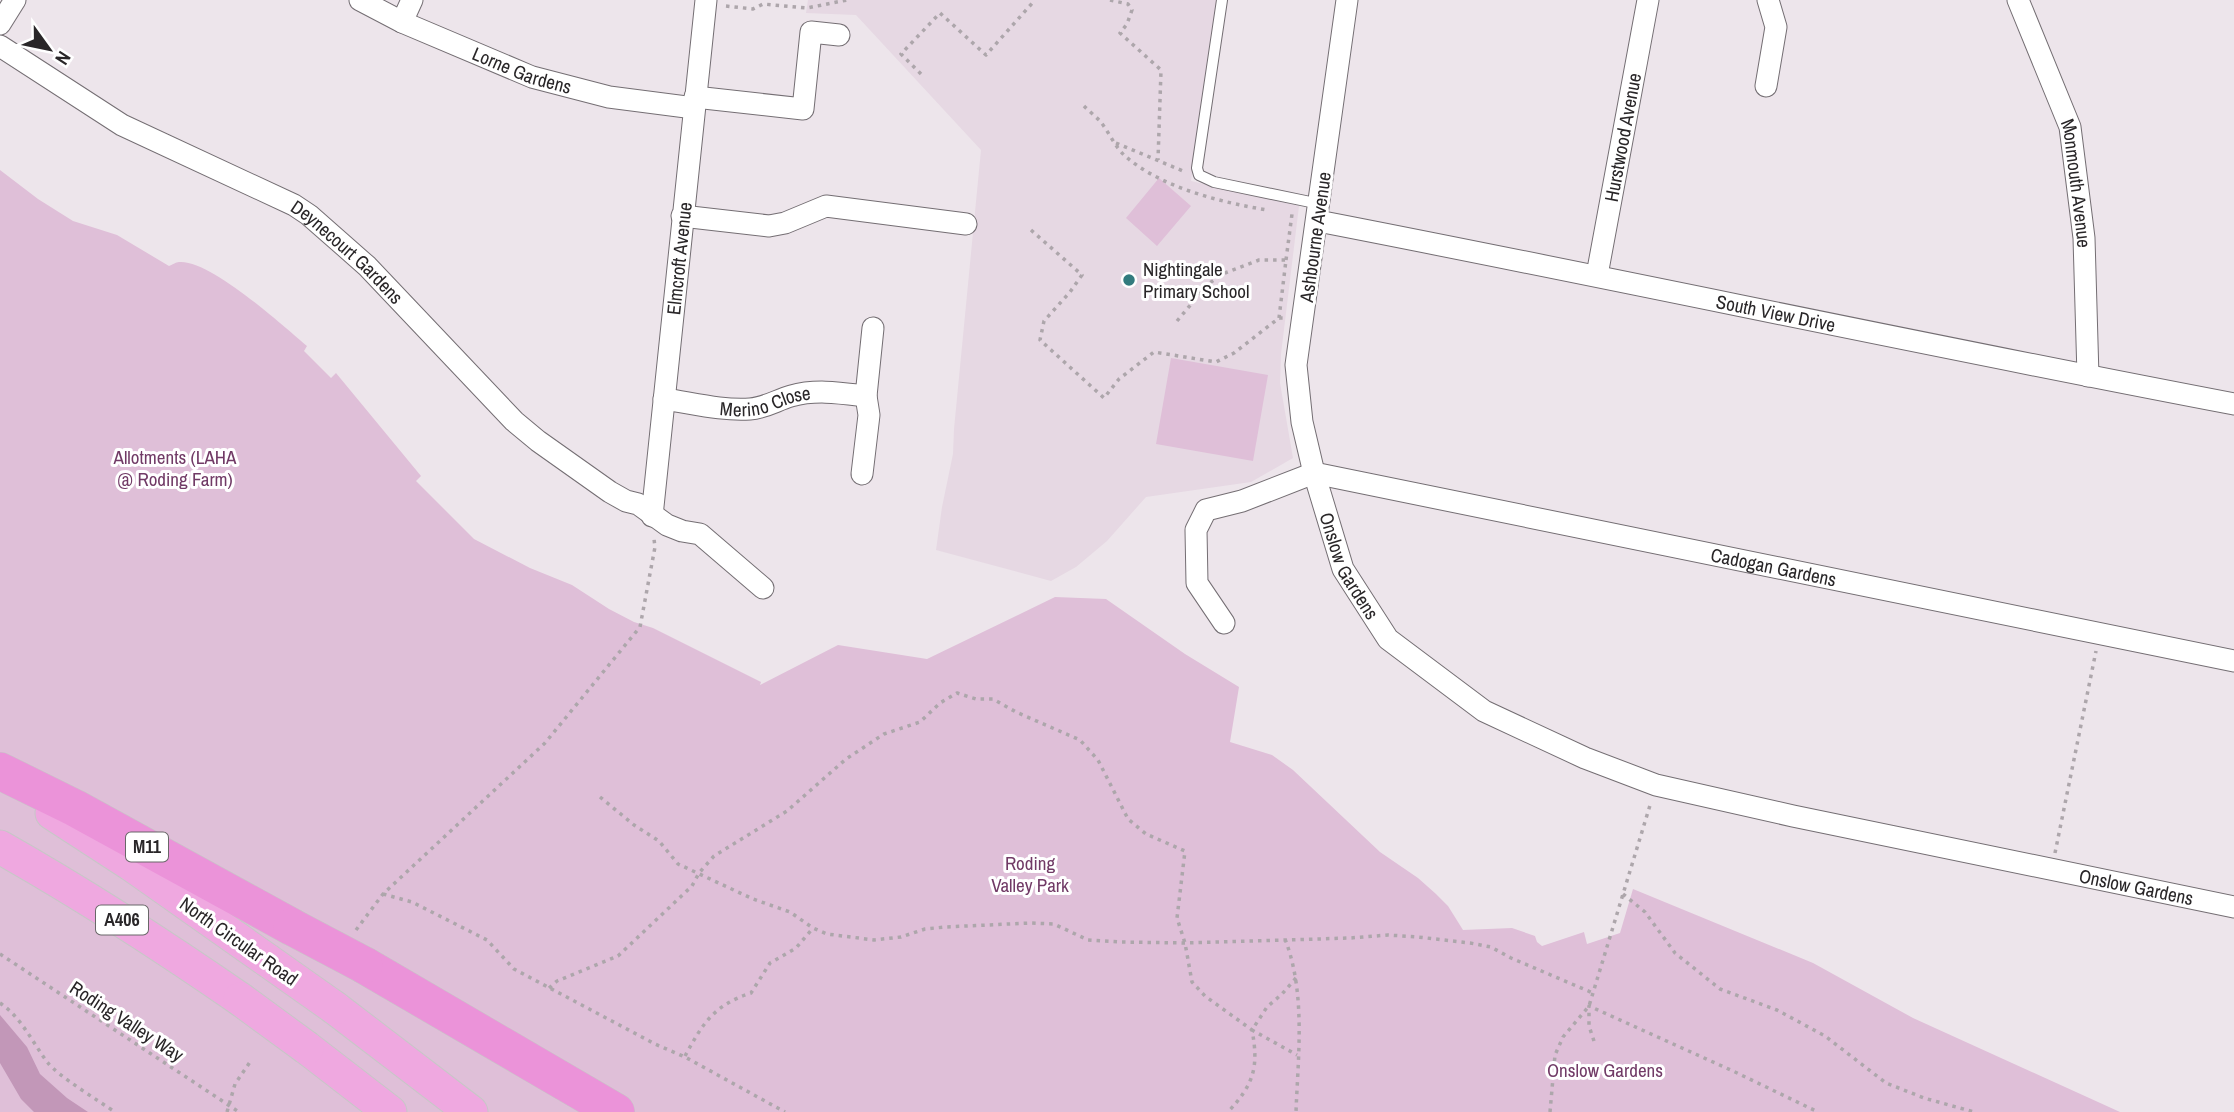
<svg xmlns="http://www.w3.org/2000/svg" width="2234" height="1112" viewBox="0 0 2234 1112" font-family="'Archivo Narrow',sans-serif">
<rect width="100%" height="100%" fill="#ede5eb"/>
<path fill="#e6d8e3" d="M808,0h410l-27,181 108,25 -18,148 -1,29 13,75 -42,24 -105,15 -39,44 -31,26 -25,14 -115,-31 6,-43 11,-53 1,-25 27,-279 -125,-135 -50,-2z"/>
<path fill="#dfbfd8" d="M0,170l38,29 35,22 44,14 52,31c3,-1 7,-4 10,-4 31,-3 104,64 128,84l-3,5 27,27 5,-5 85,103 -5,5 58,58 56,29 42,17 37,24 25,13 19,6 108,54 -1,3 78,-40 89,14 128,-62 51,2 79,55 54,33 -9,55 42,13 21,15 87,82 38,26 18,16 12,12 15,24 49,-2 23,8 2,6 5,4 42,-14 3,12 33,-11 13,-44 180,74 100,55 207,94h-2120z
M1159,178l32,28 -34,40 -31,-28z
M1171,358l97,17 -15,86 -97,-17z"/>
<path fill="#c297b8" d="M0,1015l27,32 13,27 27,24 21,14h-54l-13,-13 -21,-36z"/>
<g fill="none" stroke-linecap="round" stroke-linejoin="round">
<defs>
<path id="service" d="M1222,0l-25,168 2,7 15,7 106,22"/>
<g id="minor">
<path id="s1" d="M360,0l42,22 130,55 77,20 85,11"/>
<path id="s2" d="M1347,0l-51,365 6,57 12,51 29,96 45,70 96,72 101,47 71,27 137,31 441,91"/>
<path id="s3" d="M2018,0l52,127 14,111 4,138"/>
<path d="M402,22l10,-22"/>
<path d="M0,24l15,-24"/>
<path id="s4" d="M0,46l122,79 172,80 15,10 58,51 147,155 24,20 72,51 16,9 12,3 29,21 15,6 18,3 63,54"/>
<path d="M1766,86l10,-59 -8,-27"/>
<path d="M695,97l108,12 8,-77 28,3"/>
<path d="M682,216l87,10 16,-3 41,-17 140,18"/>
<path id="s5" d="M1318,221c305,59 610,125 916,183"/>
<path id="s6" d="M1597,275l51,-275"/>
<path id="s7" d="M664,399c28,4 58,12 86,10 15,-1 27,-9 41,-13 25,-7 50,-3 75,0"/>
<path id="s8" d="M1314,473l920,188"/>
<path d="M862,474l7,-59 -3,-19 7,-68"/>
<path id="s9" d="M652,516l54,-516"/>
<path d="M1224,623l-27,-40 -1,-53 10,-20 36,-9 72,-28"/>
</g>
<path id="trunk" d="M52,813l80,52 135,95
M0,847c83,47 162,98 240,152
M335,1008l136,104
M307,1048l83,64"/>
<path id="motorway" d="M0,771l75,37 217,119
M364,965l252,147"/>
</defs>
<use href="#service" stroke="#746e73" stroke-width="12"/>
<use href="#minor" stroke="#746e73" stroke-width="23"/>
<use href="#trunk" stroke="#c7c7c7" stroke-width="35"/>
<use href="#motorway" stroke="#c7c7c7" stroke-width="38"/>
<path stroke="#ada6ab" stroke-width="3.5" stroke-dasharray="3.5 5" stroke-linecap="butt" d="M1110,0l18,4 4,6 -5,14 -7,9 41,37 -3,90
M726,6l27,3 10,-5 44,4 40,-8
M921,74l-20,-20 39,-41 46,42 49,-55
M1084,106c5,5 11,10 16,15 9,11 15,26 25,35 37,32 95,46 142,54
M1116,143l67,28
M1031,230l51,45 -12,17 -26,29 -4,19 64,58 15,-19 35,-27 62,10 18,-9 45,-35h4
M1286,260l6,-46
M1177,321l31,-37 17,-11 34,-13h27l-7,58
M600,797l34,28 25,16 19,23 75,35 37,13 23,16 14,6 47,6 27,-3 24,-8 20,-2 85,-4 24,1 34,16 32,2 65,1 165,-5 38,-3 30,2 52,6 21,4 20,11 82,35
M2055,853l41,-202
M383,894l29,8 75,38 27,29 141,75 30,13 100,55
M1623,894l22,18 30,41 45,36 57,21 48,26 61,47 38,15 50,14
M356,930l27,-36 162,-151 95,-116 15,-80 -1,-8
M1285,939c21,54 13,117 11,173
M0,954l239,158
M1296,978l-14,16 -15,13 -15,23 45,25
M549,988l8,-7 61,-25 74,-70 7,-13 15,-17 73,-45 59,-52 38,-25 36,-12 20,-19 17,-10 19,6h17l23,13 64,28 18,20 30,59 18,15 39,17 -8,67 8,25 7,39 13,14 47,34c7,37 2,54 -24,82
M0,1003c22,15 32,39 48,60 10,13 51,38 67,49
M1594,1041l-5,-15v-20l146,66 83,40
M685,1056c18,-33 29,-51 66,-63l19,-30 26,-15 17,-20
M227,1112l8,-28 15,-22
M1550,1112l5,-57 8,-18 26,-31 62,-204"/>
<use href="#service" stroke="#fff" stroke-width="10"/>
<use href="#minor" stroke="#fff" stroke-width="21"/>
<use href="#trunk" stroke="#efa8e0" stroke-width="33"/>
<use href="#motorway" stroke="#eb93d9" stroke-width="37"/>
<defs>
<path id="trunk-bridge" d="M267,960l68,48
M240,999l67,49"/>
<path id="motorway-bridge" d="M292,927l72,38"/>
</defs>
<use href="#trunk-bridge" stroke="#c7c7c7" stroke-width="35" stroke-linecap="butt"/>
<use href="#motorway-bridge" stroke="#c7c7c7" stroke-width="38" stroke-linecap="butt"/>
<use href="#trunk-bridge" stroke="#efa8e0" stroke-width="33"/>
<use href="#motorway-bridge" stroke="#eb93d9" stroke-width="37"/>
</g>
<circle fill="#327b7e" stroke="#fff" stroke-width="2.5" cx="1129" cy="280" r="7"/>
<g text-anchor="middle" stroke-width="6" stroke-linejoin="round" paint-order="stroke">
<g fill="#fff" stroke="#696768" stroke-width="2">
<rect x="126" y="832.5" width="42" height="29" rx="5"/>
<rect x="96" y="905.5" width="52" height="29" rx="5"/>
</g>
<g font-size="18" font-weight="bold" fill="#292628">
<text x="147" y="853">M11</text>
<text x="122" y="926">A406</text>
</g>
<g font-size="19" fill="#292628" stroke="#fff">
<text dy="7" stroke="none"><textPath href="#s1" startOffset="177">Lorne Gardens</textPath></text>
<text dy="7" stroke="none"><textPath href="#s6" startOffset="140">Hurstwood Avenue</textPath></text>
<text dy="7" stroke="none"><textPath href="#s3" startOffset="194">Monmouth Avenue</textPath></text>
<text transform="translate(1315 237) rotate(-82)" y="7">Ashbourne Avenue</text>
<text dy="7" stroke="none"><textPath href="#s4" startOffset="406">Deynecourt Gardens</textPath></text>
<text dy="7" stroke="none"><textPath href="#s9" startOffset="259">Elmcroft Avenue</textPath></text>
<text dy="7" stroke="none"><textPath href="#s5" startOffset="467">South View Drive</textPath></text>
<text dy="7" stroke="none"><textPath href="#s7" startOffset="103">Merino Close</textPath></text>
<text dy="7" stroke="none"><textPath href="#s2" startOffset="578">Onslow Gardens</textPath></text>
<text dy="7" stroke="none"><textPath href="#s8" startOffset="469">Cadogan Gardens</textPath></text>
<text dy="7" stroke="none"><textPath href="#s2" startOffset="1460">Onslow Gardens</textPath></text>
<text transform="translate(239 941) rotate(35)" y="7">North Circular Road</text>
<text transform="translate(127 1021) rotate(33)" y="7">Roding Valley Way</text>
</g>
<g font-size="19" fill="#292628" stroke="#fff" text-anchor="start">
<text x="1143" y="276">Nightingale<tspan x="1143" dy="22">Primary School</tspan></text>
</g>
<g font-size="19" fill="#713a66" stroke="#fff">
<text x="175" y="464">Allotments (LAHA<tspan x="175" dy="22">@ Roding Farm)</tspan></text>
<text x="1030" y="870">Roding<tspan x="1030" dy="22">Valley Park</tspan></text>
<text x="1605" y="1077">Onslow Gardens</text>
</g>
</g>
<g transform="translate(49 49) rotate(123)" stroke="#ffffff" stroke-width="5" paint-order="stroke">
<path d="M0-5L12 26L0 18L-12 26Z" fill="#292628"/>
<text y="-10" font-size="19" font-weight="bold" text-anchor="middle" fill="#292628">N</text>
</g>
</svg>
